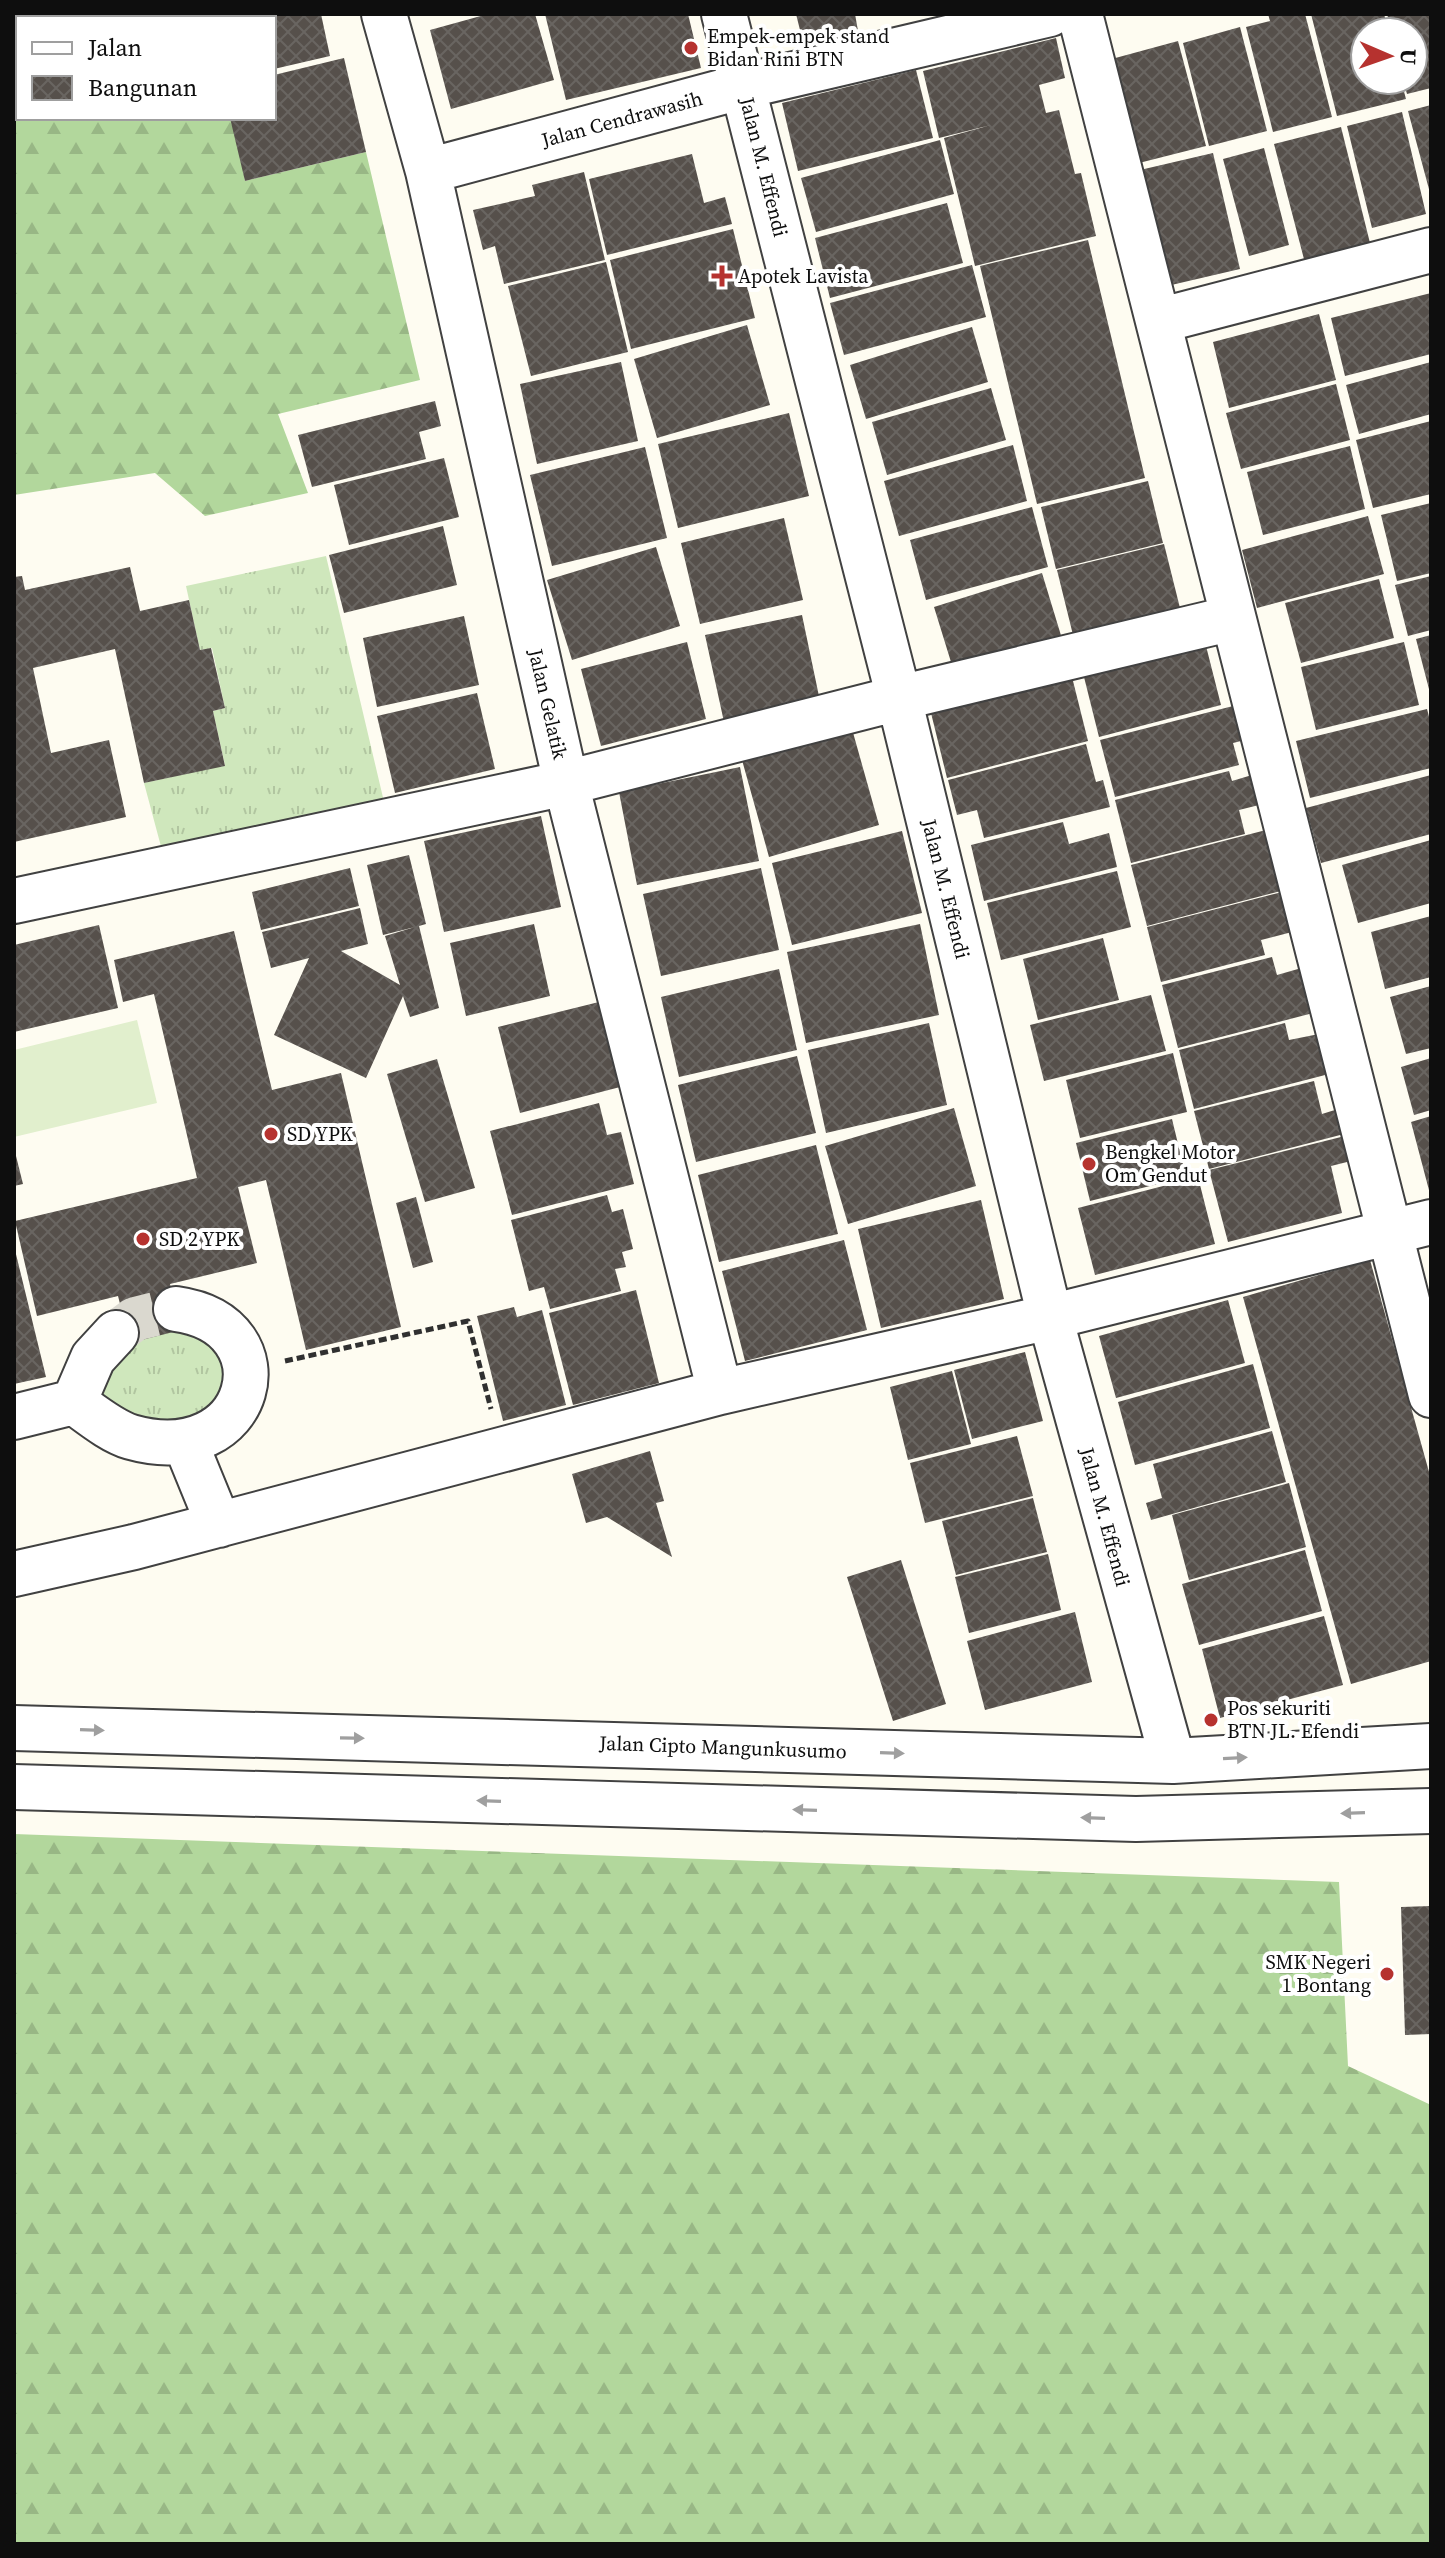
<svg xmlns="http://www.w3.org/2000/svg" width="1445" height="2558" viewBox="0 0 1445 2558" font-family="'Source Serif 4',serif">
<defs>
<pattern id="grass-tufts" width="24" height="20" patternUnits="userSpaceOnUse" patternTransform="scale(2)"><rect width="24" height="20" fill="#cfe7bc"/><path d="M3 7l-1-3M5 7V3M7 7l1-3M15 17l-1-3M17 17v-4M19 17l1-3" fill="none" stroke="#b1c5a0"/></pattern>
<pattern id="forest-firs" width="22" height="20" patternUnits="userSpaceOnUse" patternTransform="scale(2)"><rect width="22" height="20" fill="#b2d79c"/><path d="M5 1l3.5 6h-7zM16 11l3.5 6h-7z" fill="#98b785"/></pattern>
<pattern id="building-cross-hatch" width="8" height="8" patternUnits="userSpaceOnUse" patternTransform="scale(2)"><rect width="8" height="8" fill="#56504b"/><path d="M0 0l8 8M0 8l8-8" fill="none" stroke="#696561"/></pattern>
</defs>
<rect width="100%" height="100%" fill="#fefcf1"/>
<path fill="url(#grass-tufts)" d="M326,556l59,250 -222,48 -19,-71 81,-18 -12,-54 12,-3 -13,-60 -12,2 -14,-64z
M195,1327l36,41 -16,35 -22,18 -50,6 -45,-34 23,-53z"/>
<path fill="url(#forest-firs)" d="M14,14h202v4h-198v100h216l11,63 121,-29 54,228 -142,34 30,79 -103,23 -50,-43 -141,22z
M14,1834l1325,48 9,184 83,39v439h-1417z"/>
<path fill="#e1efcd" d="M137,1020l20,83 -143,34v-87z"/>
<path fill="url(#building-cross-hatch)" d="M204,14h117l9,42 -56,13v-51h-69z
M488,14h47l19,66 -103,29 -21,-79z
M545,14h143l13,54 -135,32z
M796,14h59l5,28 -54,12z
M1268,14h37l27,103 -59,15 -27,-105 24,-6z
M1311,14h73l5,18h-24v48h36l5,19 -69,17z
M1387,14h44v74l-24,6 -4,-14h10v-48h-21z
M1240,27l27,104 -58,15 -26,-103z
M1056,38l9,40 -26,7 7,28 13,-3 16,64 6,-1 15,63 -121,30 -31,-128 47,-13 -52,13 -16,-67z
M1178,41l28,105 -71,18 -27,-104z
M344,58l22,94 -121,29 -15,-63h44v-43z
M916,70l17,68 -135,33 -16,-68z
M1431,105v88h-1l-22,-82z
M1402,112l24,102 -54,14 -25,-102z
M1341,127l30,120 -66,16 -31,-119z
M940,140l14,54 -138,38 -15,-54z
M1264,148l25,97 -40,11 -26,-97z
M1213,153l27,116 -73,17 -27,-116z
M692,154l12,49 21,-6 7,27 -125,31 -18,-76z
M584,172l21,88 -101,24 -9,-38 -12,4 -10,-40 62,-14 -3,-11z
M947,203l16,60 -133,35 -15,-60z
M733,229l22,89 -124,31 -21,-89z
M1088,240l57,238 -108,26 -57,-238z
M606,262l22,90 -97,24 -23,-90z
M972,265l14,52 -142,38 -14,-52z
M1431,293v61l-86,22 -14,-58z
M1319,314l17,66 -107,28 -16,-66z
M747,325l23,80 -113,33 -23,-79z
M972,327l16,55 -122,37 -16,-54z
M621,362l17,79 -101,23 -17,-80z
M1431,362v52l-72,20 -13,-49z
M1336,384l14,56 -109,29 -15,-56z
M991,388l15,52 -119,35 -15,-53z
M435,401l6,25 -22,6 7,27 -114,28 -14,-52z
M789,413l20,83 -131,32 -20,-84z
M1431,421v73l-58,14 -17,-68z
M1013,445l14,56 -128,35 -15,-55z
M1350,446l15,63 -102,26 -16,-63z
M645,447l22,91 -115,28 -22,-91z
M444,458l15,59 -110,28 -15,-60z
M1148,481l15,62 -107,26 -15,-62z
M1431,503v70l-34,8 -16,-66z
M1032,507l16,60 -122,33 -16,-60z
M1368,516l16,58 -127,34 -15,-58z
M784,518l19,82 -103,24 -19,-81z
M443,526l14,59 -113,28 -15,-58z
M1164,544l16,64 -107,27 -16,-65z
M656,547l24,79 -108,34 -25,-80z
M130,567l10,44 49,-11 11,50 11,-2 14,60 -12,3 12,55 -81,17 -29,-134 -82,19 18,85 58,-13 17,77 -112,25v-265l8,-1 3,14z
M1042,573l21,69 -108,33 -21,-68z
M1431,576v54l-23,6 -13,-51z
M1379,579l15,59 -93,25 -16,-60z
M802,615l18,86 -96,21 -19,-87z
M464,616l15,69 -102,22 -14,-69z
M1431,635v58h-1l-14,-54z
M687,642l19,77 -105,27 -20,-77z
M1404,642l15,63 -103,25 -15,-63z
M1206,646l15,59 -122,32 -15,-60z
M1072,677l16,64 -141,37 -16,-65z
M477,693l18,76 -100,24 -18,-77z
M1237,705l8,35 -12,3 6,22 -124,32 -15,-57z
M1427,709l4,15v44l-121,30 -14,-57z
M852,729l27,96 -110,32 -27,-97z
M1086,744l10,38 7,-2 7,27 -126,31 -7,-28 -20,5 -9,-35z
M740,767l19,94 -122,24 -18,-93z
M1229,771l3,10 20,-6 7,30 -20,5 6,24 -114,29 -16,-63z
M1431,775v59l-110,29 -15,-55z
M541,816l20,91 -117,25 -20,-91z
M1063,822l6,22 40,-11 8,34 -133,34 -13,-56z
M1266,830l15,61 -134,35 -16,-61z
M902,831l20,82 -130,32 -20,-82z
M1431,840v63l-73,20 -16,-58z
M409,855l17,69 -7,2 20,82 -29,9 -7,-21 -37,82 -92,-43 35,-77 -38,10 -9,-36 98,-24 8,36 -27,7 59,34 -15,-49 30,-9 -32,8 -16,-70z
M350,868l9,38 -98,24 -9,-38z
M761,868l18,82 -118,26 -18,-82z
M1117,871l14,56 -130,33 -14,-57z
M1282,892l10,40 -31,8 4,15 -104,27 -14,-55z
M1431,916v61l-46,12 -14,-57z
M534,924l16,72 -84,20 -16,-73z
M920,924l19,91 -133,28 -19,-91z
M99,925l19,83 -104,24v-87z
M234,931l38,159 69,-17 60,254 -95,23 -40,-170 -28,7 19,76 -87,21 11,46 -51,13 -12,-47 -81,20 -22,-95 182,-43 -43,-184 -31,8 -9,-42z
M1103,938l16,62 -81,20 -15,-61z
M1272,957l5,18 28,-8 12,45 -139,36 -16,-63z
M779,969l18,81 -118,27 -18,-80z
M1431,986v62l-25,6 -16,-57z
M1151,995l15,56 -122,30 -14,-56z
M603,1001l21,85 -104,27 -22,-86z
M929,1023l18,82 -121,28 -18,-83z
M1285,1023l4,17 30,-6 10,40 -135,35 -15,-59z
M1173,1053l14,59 -107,26 -14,-58z
M797,1056l19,77 -120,29 -18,-77z
M1431,1058v52l-17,5 -13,-48z
M437,1059l38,129 -50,14 -38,-128z
M1314,1081l8,33 16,-5 6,25 -135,35 -15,-58z
M599,1103l8,32 14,-3 13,52 -122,31 -22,-84z
M954,1108l22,78 -128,38 -23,-78z
M1431,1116v78h-1l-19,-72z
M1172,1119l14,58 -96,24 -14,-58z
M1345,1136l6,25 -20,5 11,47 -114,29 -19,-72z
M816,1145l22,89 -119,28 -21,-87z
M15,1152l8,32 -9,2v-33z
M1198,1177l17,67 -120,31 -17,-67z
M607,1195l5,17 11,-3 10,40 -11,3 4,15 -11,2 6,22 -71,18 -6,-22 -15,4 -18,-71z
M416,1197l17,65 -20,6 -17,-65z
M981,1200l23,99 -123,29 -23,-99z
M844,1240l23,90 -122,31 -23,-90z
M14,1246l32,131 -32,7z
M1370,1260l61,219v182l-80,23 -108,-387z
M636,1290l23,93 -86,22 -24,-92z
M1228,1300l17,63 -129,35 -17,-62z
M514,1307l3,10 25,-7 24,95 -63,16 -26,-105z
M1025,1352l18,69 -71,18 -18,-69z
M1253,1364l17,64 -135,37 -17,-63z
M952,1371l19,73 -63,16 -18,-73z
M1272,1431l14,51 -135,38 -5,-17 16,-5 -9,-34z
M1017,1436l16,60 -108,27 -15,-60z
M650,1451l14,50 -8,2 16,54 -65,-40 -21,6 -14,-49z
M1289,1483l17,64 -117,33 -17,-65z
M1033,1498l14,54 -91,23 -14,-54z
M1305,1550l17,61 -123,34 -17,-61z
M1048,1554l13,56 -92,23 -14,-56z
M901,1560l45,144 -53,17 -46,-144z
M1075,1612l17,70 -107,28 -18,-69z
M1324,1616l19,69 -123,33 -18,-69z
M1431,1906v128l-26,1 -4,-128z"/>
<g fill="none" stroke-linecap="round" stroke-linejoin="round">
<path stroke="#dad8cf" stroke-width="44" stroke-dasharray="44 22" stroke-linecap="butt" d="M116,1333l19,-14 41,-10"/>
<defs>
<path id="minor" d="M384,14l44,157 138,612 154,609
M724,14l175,684 151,619 123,444
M1080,14l351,1381
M428,171l316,-85 306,-72
M1158,321l273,-71
M14,901l552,-118 333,-85 334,-80
M116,1333l-23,25 -19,44c17,12 37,29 57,35 124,35 160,-112 45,-128
M14,1417l60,-15
M185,1442l34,83
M14,1574l120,-27 586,-155 330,-75 381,-95
M14,1728l1159,33 258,-15
M14,1787l1122,32 295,-8"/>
</defs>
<use href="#minor" stroke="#414141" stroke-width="48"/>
<path stroke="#303030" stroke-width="5" stroke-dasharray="8 4" stroke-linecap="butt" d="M285,1361l183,-40 23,88"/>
<use href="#minor" stroke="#fff" stroke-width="44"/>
</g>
<defs><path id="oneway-solid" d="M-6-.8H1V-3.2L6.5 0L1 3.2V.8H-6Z" transform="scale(2)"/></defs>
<g fill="#9f9f9f">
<use href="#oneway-solid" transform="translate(92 1730) rotate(2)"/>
<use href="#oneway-solid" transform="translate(352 1738) rotate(1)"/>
<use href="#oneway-solid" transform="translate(892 1753) rotate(2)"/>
<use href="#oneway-solid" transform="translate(1235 1758) rotate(-3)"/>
<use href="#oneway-solid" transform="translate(489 1801) rotate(-178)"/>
<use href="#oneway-solid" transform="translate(805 1810) rotate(-178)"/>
<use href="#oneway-solid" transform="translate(1353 1813) rotate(178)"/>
<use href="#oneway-solid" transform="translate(1093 1818) rotate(-178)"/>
</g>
<g fill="#b6322f" stroke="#fff" stroke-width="3">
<circle cx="691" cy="48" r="8"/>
<path d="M718 264h8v8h8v8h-8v8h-8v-8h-8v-8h8z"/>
<circle cx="271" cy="1134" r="8"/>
<circle cx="1089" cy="1164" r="8"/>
<circle cx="143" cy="1239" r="8"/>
<circle cx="1211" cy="1720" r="8"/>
<circle cx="1387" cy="1974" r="8"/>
</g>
<g text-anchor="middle" stroke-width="8" stroke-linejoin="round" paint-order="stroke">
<g font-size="20" fill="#0e0e0e" stroke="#fff" text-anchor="start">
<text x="707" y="43">Empek-empek stand<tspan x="707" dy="23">Bidan Rini BTN</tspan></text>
<text x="738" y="283">Apotek Lavista</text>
<text x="287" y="1141">SD YPK</text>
<text x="1105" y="1159">Bengkel Motor<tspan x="1105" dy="23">Om Gendut</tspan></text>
<text x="159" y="1246">SD 2 YPK</text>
<text x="1227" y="1715">Pos sekuriti<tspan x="1227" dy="23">BTN JL. Efendi</tspan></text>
<text x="1371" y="1969" text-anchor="end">SMK Negeri<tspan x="1371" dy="23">1 Bontang</tspan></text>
</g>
<g font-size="20" fill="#0e0e0e" stroke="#fff">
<text transform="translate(622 119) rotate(-15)" y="7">Jalan Cendrawasih</text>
<text transform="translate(764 167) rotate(76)" y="7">Jalan M. Effendi</text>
<text transform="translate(548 704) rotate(77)" y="7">Jalan Gelatik</text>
<text transform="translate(946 889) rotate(76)" y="7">Jalan M. Effendi</text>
<text transform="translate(1105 1517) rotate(75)" y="7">Jalan M. Effendi</text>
<text transform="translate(723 1747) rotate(2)" y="7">Jalan Cipto Mangunkusumo</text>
</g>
</g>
<rect width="1445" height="2558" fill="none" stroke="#0e0e0e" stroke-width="32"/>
<rect x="16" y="16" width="260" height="104" fill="#ffffff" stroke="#9f9f9f" stroke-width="2"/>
<rect x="32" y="42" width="40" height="12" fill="#ffffff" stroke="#9f9f9f" stroke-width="2"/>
<text x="88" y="56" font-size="24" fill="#0e0e0e">Jalan</text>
<rect x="32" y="76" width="40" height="24" fill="url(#building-cross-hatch)" stroke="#9f9f9f" stroke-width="2"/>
<text x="88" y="96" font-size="24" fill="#0e0e0e">Bangunan</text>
<g transform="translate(1389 56) rotate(92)"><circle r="38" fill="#ffffff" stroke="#9f9f9f" stroke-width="2"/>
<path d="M0-6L14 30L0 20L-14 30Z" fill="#b6322f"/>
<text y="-12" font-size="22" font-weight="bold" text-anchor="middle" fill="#0e0e0e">U</text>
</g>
</svg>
